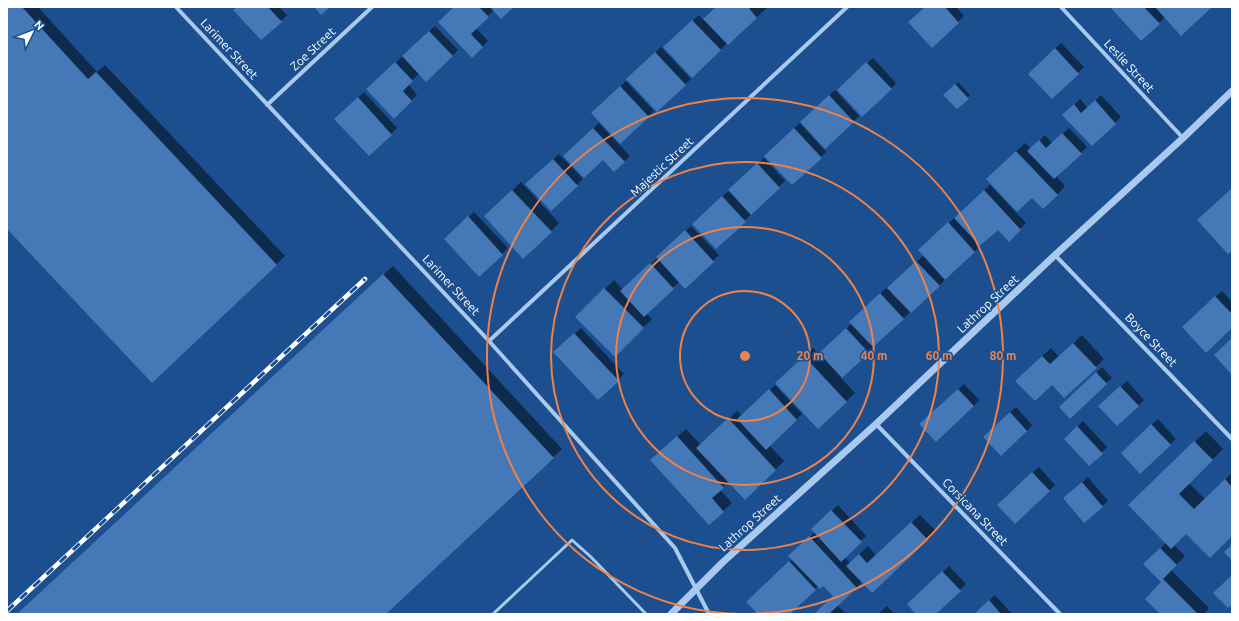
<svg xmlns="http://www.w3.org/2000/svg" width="1239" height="621" viewBox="0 0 1239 621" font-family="Ubuntu,sans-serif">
<rect width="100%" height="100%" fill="#1b4f8f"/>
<path fill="#0007" d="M7,7h31l59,65 8,-7 180,191 -133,125 -145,-154z
M238,7h41l8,8 -6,6z
M455,7h58l-19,3 -18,18 12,13 -16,16z
M717,7h51l-48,43 -50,-9 29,-26 4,5z
M926,7h30l8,9 -32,31z
M1111,7h100l-46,10 -6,6z
M435,26l23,24 -6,6 -32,17 -12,11 9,11 -23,22 -21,-33z
M1061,43l23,24 -32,31 -17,-30z
M661,47l30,32 -6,5 -52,-11z
M873,58l23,25 -5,6 -47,-5z
M626,81l28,30 -6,6 -50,-10z
M958,82l12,13 -13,13 -12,-13z
M835,90l24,26 -6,6 -46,-5z
M364,92l33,36 -28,27 -27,-42z
M1101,95l20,22 -29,28 -28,-30 16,-16 8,9z
M599,123l31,33 -16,15 -11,-12 -33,-9z
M800,123l26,29 -5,5 -50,-7z
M1069,128l18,19 -31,29 9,10 -8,9 -24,1 -37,-26 29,-27 6,6 14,-14 7,8z
M559,154l24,25 -32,31 -19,-31z
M764,158l21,23 -69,67 -17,-30z
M521,182l38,41 -8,8 -57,-23z
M990,185l36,38 -17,17 -11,-11 -59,57 -66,60 1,1 -33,31 14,15 -37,35 -33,-53 28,-27 6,6 33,-31 4,-7 30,-28 1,1 37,-34 1,-10z
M474,212l34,36 -28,27 -29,-42z
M691,226l28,29 -34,32 -5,-6 -34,32 6,6 -37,36 -38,-38 37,-37 9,10z
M393,266l169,183 -177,165h-367z
M1222,291l10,11v25l-43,-5z
M581,328l43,46 -26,25 -38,-52z
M1082,335l22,24 -8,8 -44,17 -27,-12 26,-24 8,9z
M1102,367l10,11 -6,5 -40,18z
M1127,381l17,19 -27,25 -12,-24z
M964,384l15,16 -5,6 -48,13z
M775,385l27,29 -33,31 15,16 -39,38 -16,-18 -9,9 12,13 -23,21 -49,-72 26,-23 15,16 36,-34 5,5z
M1016,407l16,18 -5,6h-37z
M1158,419l18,20 -6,5 -42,4z
M1083,421l24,26 -18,18 -24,-26z
M1206,431l17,18 -34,34 16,16 27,-26v62l-46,-2 -12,12 11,11 -14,14 38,38 -5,6h-44l3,-32 -18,-18 21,-21 -36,-38z
M1039,467l16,18 -6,6 -45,8z
M1088,477l20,24 -6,5 -32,-13z
M838,505l28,31 -21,21 5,6 18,-17 8,10 44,-41 16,16 -8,9 -66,42 -25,23 9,9h-31l19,-18 -10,-12 -6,2 -30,28h-29l-3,-21 37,-34 -3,-3 25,-24 3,-9z
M949,566l17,18 -32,30h-17l-3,-15z
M995,595l16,18 -1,1h-35z
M887,606l7,8h-16z"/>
<path fill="#4478b7" d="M7,7h15l66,72 8,-7 181,193 -125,118 -145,-154z
M237,7h31l14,15 -21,18 -28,-30z
M314,7h16l-9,8z
M454,7h25l10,10 -18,17 12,13 -11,11 -34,-36z
M490,7h24l-13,12z
M716,7h32l9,11 -29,27 -25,-26z
M925,7h20l14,16 -27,25 -24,-26z
M1110,7h34l16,17 -19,17z
M1155,7h57l-31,29z
M692,20l29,30 -29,28 -29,-31z
M429,31l24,25 -27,26 -24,-26z
M1055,48l24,26 -27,25 -24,-25z
M655,52l31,33 -29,27 -31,-33z
M395,62l18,19 -10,10 9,10 -18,18 -28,-30z
M866,62l26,27 -30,28 -25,-27z
M955,84l14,15 -12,10 -14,-14z
M620,86l29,31 -29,27 -29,-31z
M829,95l25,27 -29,27 -25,-27z
M358,97l34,38 -23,21 -35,-37z
M1095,100l21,24 -24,22 -30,-31 12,-11 7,9z
M593,128l32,34 -11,10 -11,-12 -19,18 -21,-22z
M794,128l28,30 -30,27 -28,-29z
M1062,133l20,21 -28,25 -27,-28 12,-11 7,8z
M1016,151l42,44 -15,14 -11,-11 -15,14 -31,-33z
M553,159l25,27 -27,25 -26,-27z
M757,163l23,25 -29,27 -23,-25z
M1232,188v63l-4,3 -31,-34z
M512,190l40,42 -29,27 -39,-43z
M984,190l37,40 -12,12 -11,-12 -18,16 -26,-28z
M722,196l24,26 -30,27 -24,-25z
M468,216l35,39 -24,22 -35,-38z
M948,222l27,30 -30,28 -27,-30z
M685,230l29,32 -29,27 -29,-32z
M916,261l24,25 -29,27 -24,-25z
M650,263l24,26 -30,28 -24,-26z
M383,274l171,184 -168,156h-369z
M604,288l40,40 -29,29 -40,-40z
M880,293l24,26 -31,28 -24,-25z
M1215,296l17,18v14l-26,25 -24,-26z
M846,328l23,25 -27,25 -23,-25z
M574,333l45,48 -21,19 -45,-48z
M1232,338v37l-18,-20z
M1073,343l24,25 -33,30 -12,-13 -17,16 -20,-20 27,-25 8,8z
M804,356l43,46 -29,27 -43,-46z
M1096,372l11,12 -37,35 -11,-12z
M1120,386l19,20 -22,20 -19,-20z
M769,389l28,31 -31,30 -29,-31z
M958,389l16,17 -38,36 -17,-18z
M1010,412l17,19 -26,25 -18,-19z
M728,418l48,52 -31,30 -49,-52z
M1151,424l20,21 -31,29 -19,-21z
M1077,426l26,28 -14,12 -25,-27z
M677,436l47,52 -12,10 12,14 -15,13 -59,-65z
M1194,441l19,19 -34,34 15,15 31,-30 7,8v49l-22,22 -24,-24 -15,15 -43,-44z
M1032,472l18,19 -35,33 -18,-19z
M1082,482l21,25 -19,16 -21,-25z
M831,510l31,32 -21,20 -30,-33z
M911,522l17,18 -56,53 -26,-27 13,-12 8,9z
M809,536l48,52 -28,26h-15l19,-18 -10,-10 -3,3 -32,-33z
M1232,545v16l-8,-9z
M1160,548l17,17 -14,14 35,35h-40l1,-1 -14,-14 16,-17 -18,-18z
M789,561l27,29 -26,24h-32l-12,-12z
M942,571l19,20 -25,23h-20l-9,-10z
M1232,575v30l-4,3 -15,-15z
M989,600l12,14h-27z"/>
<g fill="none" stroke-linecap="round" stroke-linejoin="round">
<path stroke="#a9c9ee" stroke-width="3" d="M493,614l79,-74 19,17 55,57"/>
<path stroke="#a9c9ee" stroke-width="4" d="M176,7l313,334 186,207 34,66
M1061,7l122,131
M267,105l105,-98
M1055,255l177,184
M489,341l358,-334
M876,424l184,190"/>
<path stroke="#a9c9ee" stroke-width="7" d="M671,614l52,-52 153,-138 179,-169 128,-117 49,-47"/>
<defs>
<path id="rail" d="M7,611l358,-332"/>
</defs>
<use href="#rail" stroke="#fff" stroke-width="4.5"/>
<use href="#rail" stroke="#1b4f8f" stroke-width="3" stroke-dasharray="9" stroke-linecap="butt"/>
</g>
<g fill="none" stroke="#ee8249" stroke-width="2">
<circle cx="745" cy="356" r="65"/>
<circle cx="745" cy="356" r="129"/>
<circle cx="745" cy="356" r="194"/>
<path d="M743 614A258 258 0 1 1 747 614"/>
</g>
<g text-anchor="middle" stroke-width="3" stroke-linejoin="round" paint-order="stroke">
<g font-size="12" fill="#fff" stroke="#1b4f8f">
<text transform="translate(229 49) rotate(47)" y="4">Larimer Street</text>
<text transform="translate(313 49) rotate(-43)" y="4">Zoe Street</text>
<text transform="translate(1129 66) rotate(47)" y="4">Leslie Street</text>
<text transform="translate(662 167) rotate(-43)" y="4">Majestic Street</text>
<text transform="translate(451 285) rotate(47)" y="4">Larimer Street</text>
<text transform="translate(988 304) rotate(-43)" y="4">Lathrop Street</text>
<text transform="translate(1151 340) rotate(46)" y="4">Boyce Street</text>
<text transform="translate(975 512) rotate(46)" y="4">Corsicana Street</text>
<text transform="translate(750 523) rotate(-42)" y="4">Lathrop Street</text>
</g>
</g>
<circle cx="745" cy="356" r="6" fill="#ee8249" stroke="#1b4f8f" stroke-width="2"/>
<g font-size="12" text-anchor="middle" font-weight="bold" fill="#ee8249" stroke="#1b4f8f" stroke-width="3" stroke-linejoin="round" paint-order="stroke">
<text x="810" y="360">20 m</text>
<text x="874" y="360">40 m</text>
<text x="939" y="360">60 m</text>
<text x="1003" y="360">80 m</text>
</g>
<rect width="1239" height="621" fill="none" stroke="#ffffff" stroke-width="16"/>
<g transform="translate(32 32) rotate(47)" stroke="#1b4f8f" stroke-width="3" paint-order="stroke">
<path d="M0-3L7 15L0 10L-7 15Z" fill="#ffffff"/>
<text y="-6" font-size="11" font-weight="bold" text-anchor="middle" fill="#ffffff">N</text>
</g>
</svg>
